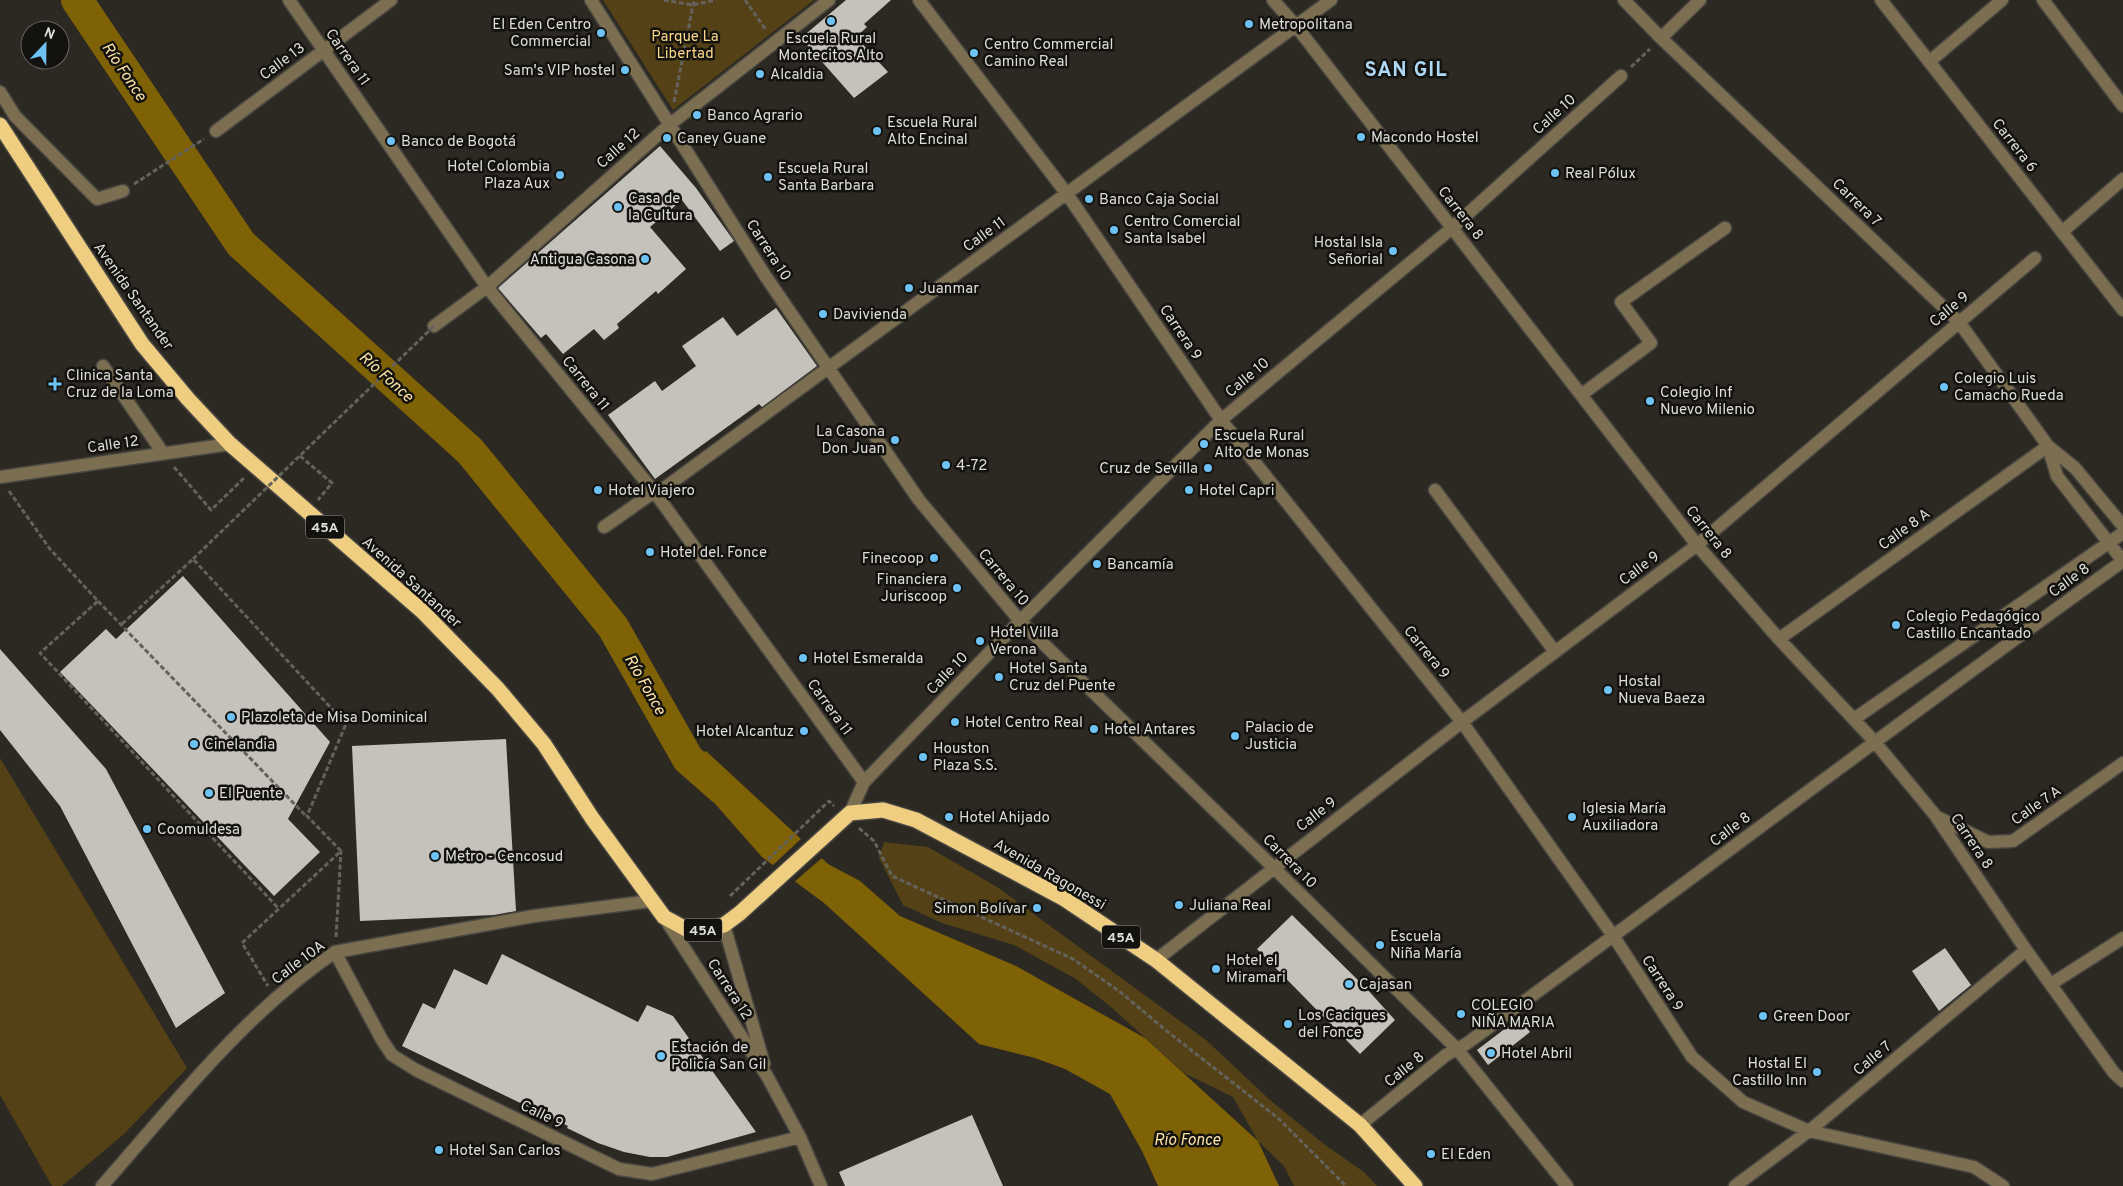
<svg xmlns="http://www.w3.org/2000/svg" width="2123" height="1186" viewBox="0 0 2123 1186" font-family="Overpass,sans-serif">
<rect width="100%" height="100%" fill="#2c2923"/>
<path fill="#544216" d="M603,0h211l-141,110z
M0,758l187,310 -63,66 -62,52h-10l-52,-91z
M884,842l44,5 69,40 209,153 64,60 55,45 39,27 13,14h-83l-10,-20 -26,-25 -25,-44 -49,-24 -73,-66 -35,-28 -62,-34 -72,-22 -39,-18 -24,-47z"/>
<path fill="#7f6106" d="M706,751l122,113 32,17 40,35 116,50 129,72 113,103 21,45h-121l-16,-35 -32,-57 -45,-25 -30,-11 -56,-14 -155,-141 -62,-46 -75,-85 1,-13z"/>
<path fill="#2c2923" d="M803,837l20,20 -30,26 -22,-16z"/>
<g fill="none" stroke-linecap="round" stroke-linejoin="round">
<path stroke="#7f6106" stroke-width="32" d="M77,0l164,244 229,207 143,176 75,132 33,29"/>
</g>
<path fill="#c5c2bb" d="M846,0h45l-27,24 3,3 -11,10 32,35 -34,26 -53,-60z
M660,146l36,42 38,53 -14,10 -38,-51 -32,27 36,42 -28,25 -2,-3 -39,33 2,4 -15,12 -10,-11 -31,25 -17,-20 -5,4 -43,-50z
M776,308l41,58 -55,41 -3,-3 -104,75 -47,-64 47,-34 7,10 34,-25 -14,-20 41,-29 14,19z
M183,576l147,166 -42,77 32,33 -46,44 -214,-224 46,-43 10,10z
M0,649l106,120 119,224 -49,35 -116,-222 -60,-76z
M506,739l10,172 -22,4 -134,6 -8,-175z
M1292,915l74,73 29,32 -35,34 -103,-105z
M1945,948l26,37 -32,26 -27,-40z
M502,954l136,68 9,-17 26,11 83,116 -89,25h-17l-26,-5 -26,-9 -31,-15 1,-2 -166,-80 21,-43 12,6 19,-40 33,16z
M1519,1018l11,14 -42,33 -11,-15z
M972,1115l31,71h-158l-6,-14z"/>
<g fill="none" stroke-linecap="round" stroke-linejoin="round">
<defs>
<path id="minor" d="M289,0l198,287 169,207 208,288
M591,0l175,277 153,223 101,121 253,246 184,182 110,137
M919,0l148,194 154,226 241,302 152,215 78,120 51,45 66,29 165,36 29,19
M1273,0l23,26 401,519 82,94 95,102 61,74 91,135 88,123 9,8
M1624,0l37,38 298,284 89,124 27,22 48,58
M1881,0l242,310
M2043,0l80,106
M1661,38l39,-38
M1929,62l73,-62
M0,92l15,24 82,83 26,-8
M216,131l175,-131
M2062,232l61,-53
M434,326l53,-39 182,-162 160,-125
M103,366l60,87
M1581,395l70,-52 -30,-41 104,-74
M0,477l230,-33
M1435,490l120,162
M656,494l675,-494
M604,527l50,-35
M1779,639l269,-193
M1854,719l269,-186
M850,813l14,-31 156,-161 201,-201 231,-192 169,-152
M1937,817l51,25 25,-1 110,-78
M664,917l103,159 33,61 21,49
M724,925l40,139
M335,952l47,88 10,15 24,15 203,99 33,5 148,-37
M1156,960l306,-238 235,-177 338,-287
M2051,984l72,-46
M1360,1125l86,-70 20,-11c220,-160 436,-325 657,-483l-66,-85 -9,-30
M102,1186c72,-82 142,-172 233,-234l199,-36 117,-15
M1735,1186l74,-55 217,-181"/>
<path id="highway" d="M0,125l142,219 46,55 42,45 192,167 76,78 46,55 48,74 72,99 22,12 19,1 19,-5 16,-12 110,-100 33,-3 33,10 147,78 93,62 204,165 55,61"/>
</defs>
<use href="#minor" stroke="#484640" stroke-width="15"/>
<use href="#highway" stroke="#484640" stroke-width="18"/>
<path stroke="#64625c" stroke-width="3" stroke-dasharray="5 2.5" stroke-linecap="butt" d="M664,0l29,5 23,-5
M745,0l21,30
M1631,67l19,-18
M674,102l20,-102
M134,184l70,-45
M300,456l32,27 -14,17
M174,467l37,43 33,-32 1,2
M9,491l41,58 48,52 -58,52 239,256
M98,601l208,215
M122,624l71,-65 153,165 -39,92 34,35 -99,92 26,43
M859,828l15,13 18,35 181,83 46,32 49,41 110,86 68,68
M730,896l99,-95 5,5
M336,937l5,-86"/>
<use href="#minor" stroke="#7b6e51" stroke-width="12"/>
<use href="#highway" stroke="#efce82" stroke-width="15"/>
<path stroke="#64625c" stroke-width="3" stroke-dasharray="5 2.5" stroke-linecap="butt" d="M193,559l241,-233"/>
</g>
<g fill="#6fc2f4" stroke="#13120f" stroke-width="2">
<circle cx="831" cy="21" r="5"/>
<circle cx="1249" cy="24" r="5"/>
<circle cx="601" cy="33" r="5"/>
<circle cx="974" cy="53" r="5"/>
<circle cx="625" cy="70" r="5"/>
<circle cx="760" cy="74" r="5"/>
<circle cx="697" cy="115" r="5"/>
<circle cx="877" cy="131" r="5"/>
<circle cx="1361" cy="137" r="5"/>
<circle cx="667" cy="138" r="5"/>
<circle cx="391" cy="141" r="5"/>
<circle cx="1555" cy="173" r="5"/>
<circle cx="560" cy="175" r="5"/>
<circle cx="768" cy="177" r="5"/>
<circle cx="1089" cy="199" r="5"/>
<circle cx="618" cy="207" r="5"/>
<circle cx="1114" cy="230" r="5"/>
<circle cx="1393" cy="251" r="5"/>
<circle cx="645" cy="259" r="5"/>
<circle cx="909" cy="288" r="5"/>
<circle cx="823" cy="314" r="5"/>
<path d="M52.5 376.5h5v5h5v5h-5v5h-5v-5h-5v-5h5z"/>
<circle cx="1944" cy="387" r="5"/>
<circle cx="1650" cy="401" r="5"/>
<circle cx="895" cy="440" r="5"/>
<circle cx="1204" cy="444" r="5"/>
<circle cx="946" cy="465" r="5"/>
<circle cx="1208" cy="468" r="5"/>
<circle cx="598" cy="490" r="5"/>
<circle cx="1189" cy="490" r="5"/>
<circle cx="650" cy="552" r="5"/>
<circle cx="934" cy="558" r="5"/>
<circle cx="1097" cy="564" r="5"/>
<circle cx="957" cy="588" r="5"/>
<circle cx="1896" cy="625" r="5"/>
<circle cx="980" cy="641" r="5"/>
<circle cx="803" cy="658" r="5"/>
<circle cx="999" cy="677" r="5"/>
<circle cx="1608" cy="690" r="5"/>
<circle cx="231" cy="717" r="5"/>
<circle cx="955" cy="722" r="5"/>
<circle cx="1094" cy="729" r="5"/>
<circle cx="804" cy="731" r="5"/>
<circle cx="1235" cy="736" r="5"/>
<circle cx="194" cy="744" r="5"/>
<circle cx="923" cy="757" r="5"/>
<circle cx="209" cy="793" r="5"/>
<circle cx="949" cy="817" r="5"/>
<circle cx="1572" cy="817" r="5"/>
<circle cx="147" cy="829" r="5"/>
<circle cx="435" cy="856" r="5"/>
<circle cx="1179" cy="905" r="5"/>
<circle cx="1037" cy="908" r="5"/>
<circle cx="1380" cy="945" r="5"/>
<circle cx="1216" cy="969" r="5"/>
<circle cx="1349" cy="984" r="5"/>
<circle cx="1461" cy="1014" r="5"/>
<circle cx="1763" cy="1016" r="5"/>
<circle cx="1288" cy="1024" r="5"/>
<circle cx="1491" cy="1053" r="5"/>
<circle cx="661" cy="1056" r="5"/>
<circle cx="1817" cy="1072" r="5"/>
<circle cx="439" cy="1150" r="5"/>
<circle cx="1431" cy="1154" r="5"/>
</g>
<g text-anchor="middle" stroke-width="5" stroke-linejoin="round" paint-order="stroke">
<g fill="#13120f" stroke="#a1a09c" stroke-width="1">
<rect x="306" y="515.5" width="38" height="23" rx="4"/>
<rect x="684" y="918.5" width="38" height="23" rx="4"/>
<rect x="1102" y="925.5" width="38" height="23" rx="4"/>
</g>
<g font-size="14" font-weight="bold" fill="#deddd9">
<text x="325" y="532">45A</text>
<text x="703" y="935">45A</text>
<text x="1121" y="942">45A</text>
</g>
<g font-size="15" fill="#deddd9" stroke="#13120f" text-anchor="start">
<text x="591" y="29" text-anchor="end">El Eden Centro<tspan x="591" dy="17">Commercial</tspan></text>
<text x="1259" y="29">Metropolitana</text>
<text x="831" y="43" text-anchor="middle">Escuela Rural<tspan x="831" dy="17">Montecitos Alto</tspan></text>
<text x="984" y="49">Centro Commercial<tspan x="984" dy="17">Camino Real</tspan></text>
<text x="615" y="75" text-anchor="end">Sam's VIP hostel</text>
<text x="770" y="79">Alcaldia</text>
<text x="707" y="120">Banco Agrario</text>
<text x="887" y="127">Escuela Rural<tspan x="887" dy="17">Alto Encinal</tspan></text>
<text x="1371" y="142">Macondo Hostel</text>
<text x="677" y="143">Caney Guane</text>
<text x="401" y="146">Banco de Bogotá</text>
<text x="550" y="171" text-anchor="end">Hotel Colombia<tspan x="550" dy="17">Plaza Aux</tspan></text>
<text x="778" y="173">Escuela Rural<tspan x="778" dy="17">Santa Barbara</tspan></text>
<text x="1565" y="178">Real Pólux</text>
<text x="628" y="203">Casa de<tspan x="628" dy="17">la Cultura</tspan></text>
<text x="1099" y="204">Banco Caja Social</text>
<text x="1124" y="226">Centro Comercial<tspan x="1124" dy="17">Santa Isabel</tspan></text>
<text x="1383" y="247" text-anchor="end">Hostal Isla<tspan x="1383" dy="17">Señorial</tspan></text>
<text x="635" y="264" text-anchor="end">Antigua Casona</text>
<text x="919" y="293">Juanmar</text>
<text x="833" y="319">Davivienda</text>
<text x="66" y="380">Clinica Santa<tspan x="66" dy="17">Cruz de la Loma</tspan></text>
<text x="1954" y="383">Colegio Luis<tspan x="1954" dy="17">Camacho Rueda</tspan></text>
<text x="1660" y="397">Colegio Inf<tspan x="1660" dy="17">Nuevo Milenio</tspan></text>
<text x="885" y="436" text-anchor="end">La Casona<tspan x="885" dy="17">Don Juan</tspan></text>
<text x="1214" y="440">Escuela Rural<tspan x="1214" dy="17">Alto de Monas</tspan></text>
<text x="956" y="470">4-72</text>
<text x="1198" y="473" text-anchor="end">Cruz de Sevilla</text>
<text x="608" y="495">Hotel Viajero</text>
<text x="1199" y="495">Hotel Capri</text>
<text x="660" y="557">Hotel del. Fonce</text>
<text x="924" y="563" text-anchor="end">Finecoop</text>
<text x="1107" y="569">Bancamía</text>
<text x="947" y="584" text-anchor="end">Financiera<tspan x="947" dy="17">Juriscoop</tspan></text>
<text x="1906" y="621">Colegio Pedagógico<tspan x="1906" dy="17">Castillo Encantado</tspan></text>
<text x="990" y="637">Hotel Villa<tspan x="990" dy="17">Verona</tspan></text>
<text x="813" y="663">Hotel Esmeralda</text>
<text x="1009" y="673">Hotel Santa<tspan x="1009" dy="17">Cruz del Puente</tspan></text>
<text x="1618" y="686">Hostal<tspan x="1618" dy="17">Nueva Baeza</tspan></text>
<text x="241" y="722">Plazoleta de Misa Dominical</text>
<text x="965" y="727">Hotel Centro Real</text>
<text x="1245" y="732">Palacio de<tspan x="1245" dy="17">Justicia</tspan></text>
<text x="1104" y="734">Hotel Antares</text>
<text x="794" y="736" text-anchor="end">Hotel Alcantuz</text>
<text x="204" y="749">Cinelandia</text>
<text x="933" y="753">Houston<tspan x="933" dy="17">Plaza S.S.</tspan></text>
<text x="219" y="798">El Puente</text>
<text x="1582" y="813">Iglesia María<tspan x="1582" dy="17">Auxiliadora</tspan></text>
<text x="959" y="822">Hotel Ahijado</text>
<text x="157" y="834">Coomuldesa</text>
<text x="445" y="861">Metro - Cencosud</text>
<text x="1189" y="910">Juliana Real</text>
<text x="1027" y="913" text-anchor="end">Simon Bolívar</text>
<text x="1390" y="941">Escuela<tspan x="1390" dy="17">Niña María</tspan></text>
<text x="1226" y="965">Hotel el<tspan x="1226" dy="17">Miramari</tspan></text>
<text x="1359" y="989">Cajasan</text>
<text x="1471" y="1010">COLEGIO<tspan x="1471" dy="17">NIÑA MARIA</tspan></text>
<text x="1298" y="1020">Los Caciques<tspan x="1298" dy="17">del Fonce</tspan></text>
<text x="1773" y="1021">Green Door</text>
<text x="671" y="1052">Estación de<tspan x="671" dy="17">Policía San Gil</tspan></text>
<text x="1501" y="1058">Hotel Abril</text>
<text x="1807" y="1068" text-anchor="end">Hostal El<tspan x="1807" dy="17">Castillo Inn</tspan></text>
<text x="449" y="1155">Hotel San Carlos</text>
<text x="1441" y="1159">El Eden</text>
</g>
<g font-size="15" fill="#fad788" stroke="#13120f">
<text x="685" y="41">Parque La<tspan x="685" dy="17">Libertad</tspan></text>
</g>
<g font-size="15" fill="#deddd9" stroke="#13120f">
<text transform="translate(348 57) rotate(55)" y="5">Carrera 11</text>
<text transform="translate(282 61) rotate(-37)" y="5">Calle 13</text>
<text transform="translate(1554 114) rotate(-42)" y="5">Calle 10</text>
<text transform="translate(2015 145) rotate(52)" y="5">Carrera 6</text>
<text transform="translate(618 148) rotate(-42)" y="5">Calle 12</text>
<text transform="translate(1857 202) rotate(44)" y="5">Carrera 7</text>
<text transform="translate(1461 213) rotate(52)" y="5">Carrera 8</text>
<text transform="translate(984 234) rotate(-36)" y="5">Calle 11</text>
<text transform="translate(769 250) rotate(57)" y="5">Carrera 10</text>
<text transform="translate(134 296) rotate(55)" y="5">Avenida Santander</text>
<text transform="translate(1949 309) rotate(-40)" y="5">Calle 9</text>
<text transform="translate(1181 332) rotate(56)" y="5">Carrera 9</text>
<text transform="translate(1247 377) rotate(-40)" y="5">Calle 10</text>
<text transform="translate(586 383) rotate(51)" y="5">Carrera 11</text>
<text transform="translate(113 444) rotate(-8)" y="5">Calle 12</text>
<text transform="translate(1904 529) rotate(-36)" y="5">Calle 8 A</text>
<text transform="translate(1709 532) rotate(51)" y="5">Carrera 8</text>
<text transform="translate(1639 568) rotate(-37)" y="5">Calle 9</text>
<text transform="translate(1004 577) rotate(50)" y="5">Carrera 10</text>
<text transform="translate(2069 580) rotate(-36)" y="5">Calle 8</text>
<text transform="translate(412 582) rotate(42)" y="5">Avenida Santander</text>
<text transform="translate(1427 652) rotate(51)" y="5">Carrera 9</text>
<text transform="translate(947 673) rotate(-46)" y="5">Calle 10</text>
<text transform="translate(830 707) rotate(54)" y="5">Carrera 11</text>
<text transform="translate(2036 805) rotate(-35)" y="5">Calle 7 A</text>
<text transform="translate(1316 814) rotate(-38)" y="5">Calle 9</text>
<text transform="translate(1730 829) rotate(-37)" y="5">Calle 8</text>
<text transform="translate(1972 841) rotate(56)" y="5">Carrera 8</text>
<text transform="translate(1290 861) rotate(45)" y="5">Carrera 10</text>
<text transform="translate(1050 874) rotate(30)" y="5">Avenida Ragonessi</text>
<text transform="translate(298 962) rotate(-37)" y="5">Calle 10A</text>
<text transform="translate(1663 983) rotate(57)" y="5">Carrera 9</text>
<text transform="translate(730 989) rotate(57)" y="5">Carrera 12</text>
<text transform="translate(1872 1058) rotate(-40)" y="5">Calle 7</text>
<text transform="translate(1404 1069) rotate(-39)" y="5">Calle 8</text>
<text transform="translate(542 1114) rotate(26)" y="5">Calle 9</text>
</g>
<g font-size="16" font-style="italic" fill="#fbe1a7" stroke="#13120f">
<text transform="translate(125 71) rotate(56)" y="6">Río Fonce</text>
<text transform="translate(387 376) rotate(42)" y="6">Río Fonce</text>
<text transform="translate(646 684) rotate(60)" y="6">Río Fonce</text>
<text x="1187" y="1145">Río Fonce</text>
</g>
<g font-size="20" font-weight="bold" letter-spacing="1" fill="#acd8f4" stroke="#13120f">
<text x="1406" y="76">SAN GIL</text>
</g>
</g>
<g transform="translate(45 45) rotate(22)"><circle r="24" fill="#13120f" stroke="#646360"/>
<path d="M0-4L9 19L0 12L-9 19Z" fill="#6fc2f4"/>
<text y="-8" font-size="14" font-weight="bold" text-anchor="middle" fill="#deddd9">N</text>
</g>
</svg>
